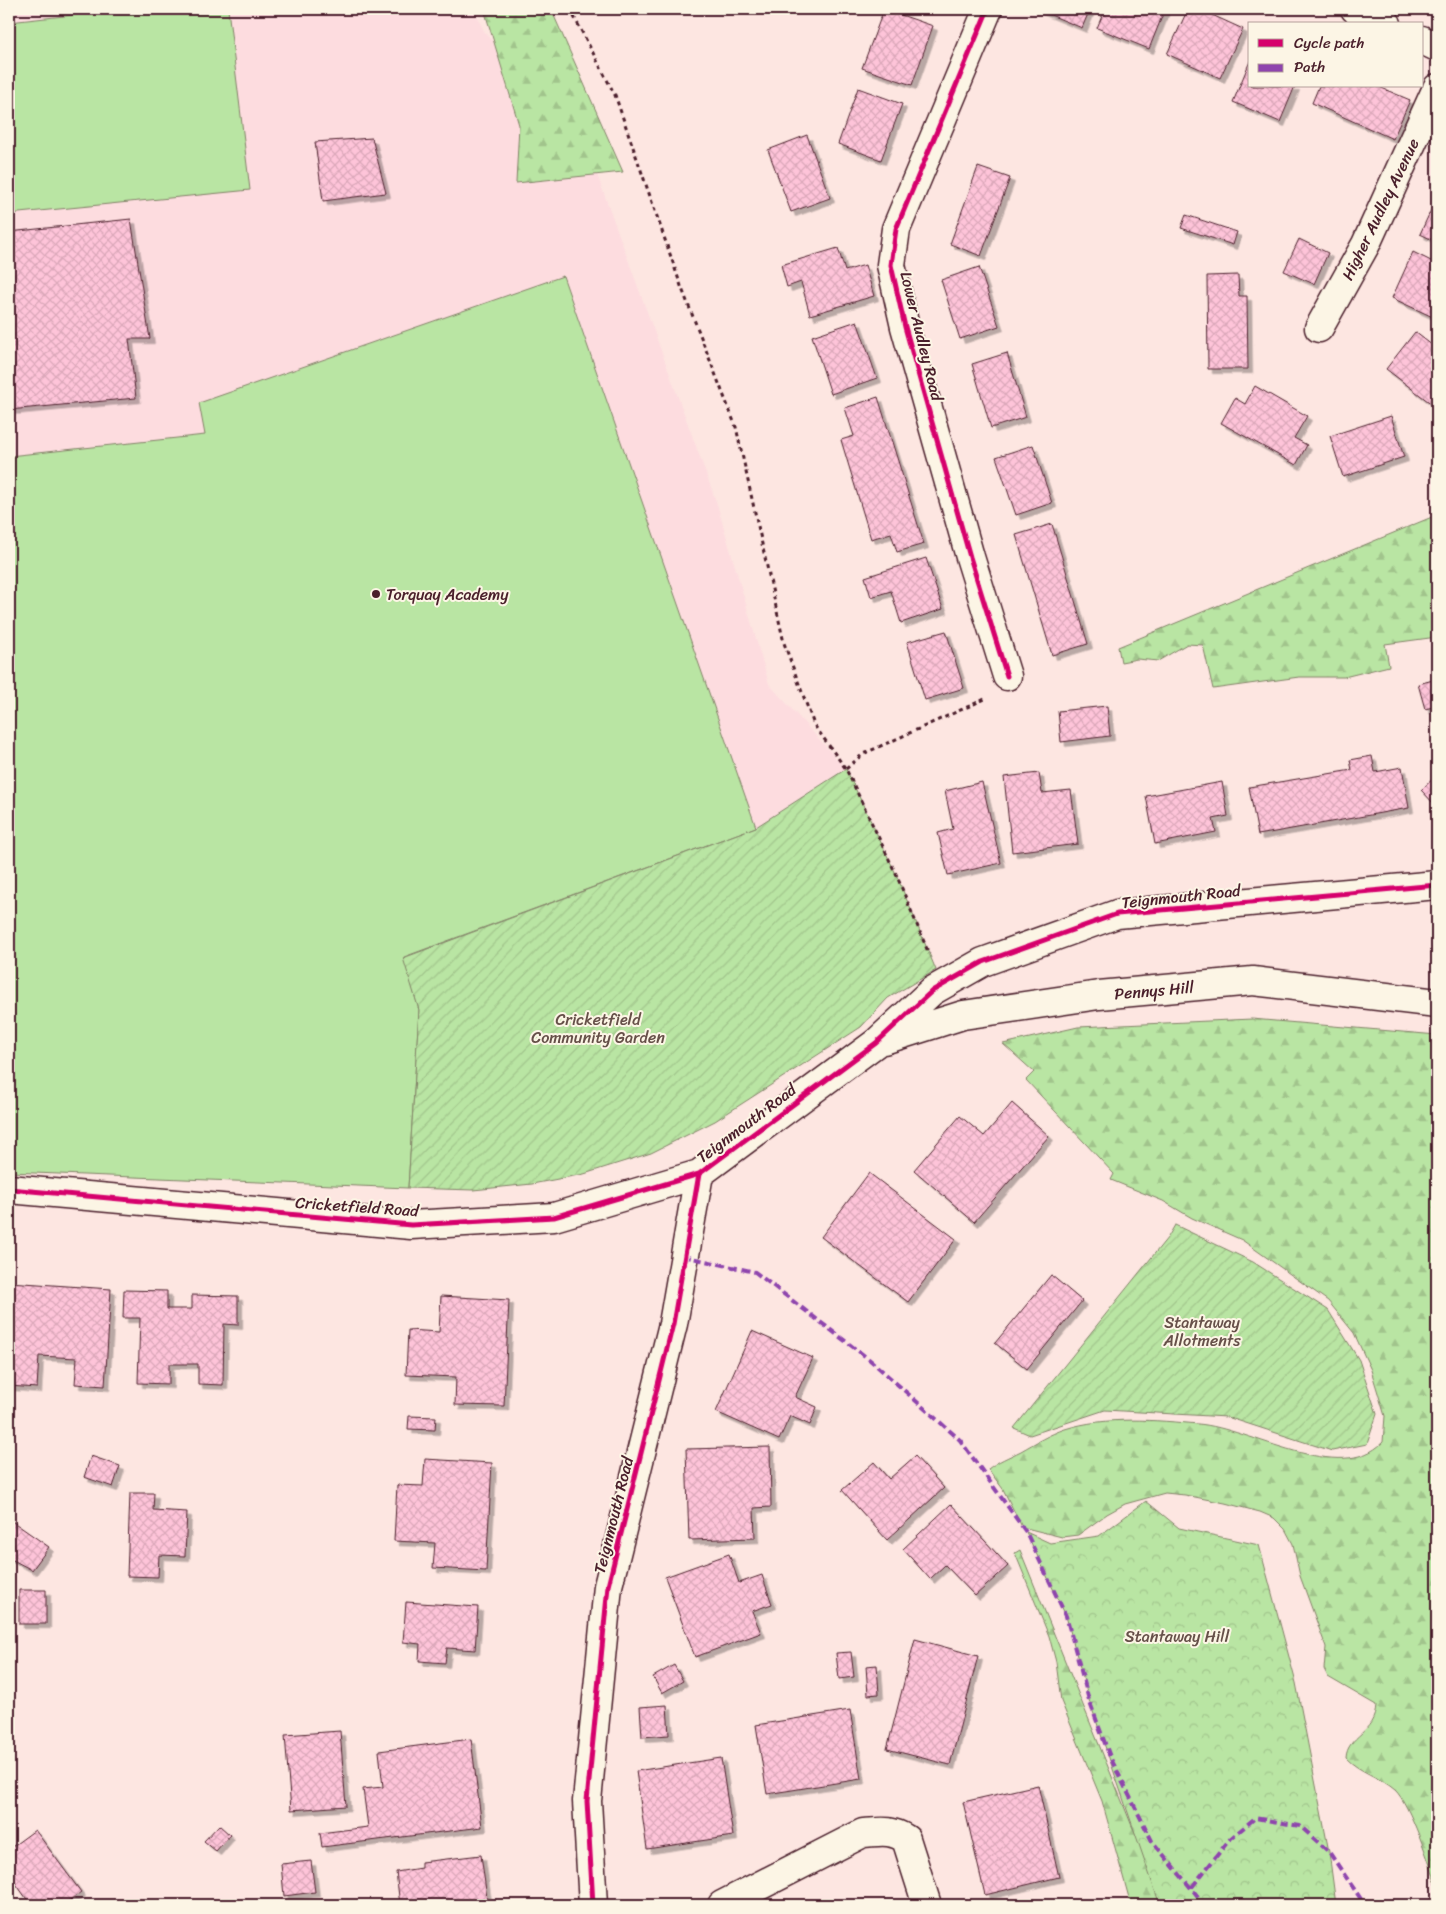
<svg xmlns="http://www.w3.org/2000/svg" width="1446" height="1914" viewBox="0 0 1446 1914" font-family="Sriracha,sans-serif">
<defs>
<pattern id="forest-firs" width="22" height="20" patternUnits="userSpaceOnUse" patternTransform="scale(1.25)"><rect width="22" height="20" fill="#b9e5a3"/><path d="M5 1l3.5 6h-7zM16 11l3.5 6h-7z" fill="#a1c48c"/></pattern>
<pattern id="park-crowns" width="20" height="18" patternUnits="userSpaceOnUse" patternTransform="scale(1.25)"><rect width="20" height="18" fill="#b9e5a3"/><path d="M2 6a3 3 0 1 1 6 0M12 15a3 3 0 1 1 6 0" fill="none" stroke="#a1c48c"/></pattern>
<pattern id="garden-furrows" width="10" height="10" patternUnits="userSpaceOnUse" patternTransform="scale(1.25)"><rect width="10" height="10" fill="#b9e5a3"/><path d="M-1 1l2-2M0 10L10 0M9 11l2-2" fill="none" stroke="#a1c48c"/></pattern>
<pattern id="building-cross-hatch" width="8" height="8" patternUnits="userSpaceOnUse" patternTransform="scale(1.25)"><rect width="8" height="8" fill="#fec4d9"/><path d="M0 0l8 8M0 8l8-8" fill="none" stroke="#dba8ba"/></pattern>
<filter id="shadow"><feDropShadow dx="4.5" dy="4.5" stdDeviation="0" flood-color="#0004"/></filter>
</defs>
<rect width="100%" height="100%" fill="#fde6e1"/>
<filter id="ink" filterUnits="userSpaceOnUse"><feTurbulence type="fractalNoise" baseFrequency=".02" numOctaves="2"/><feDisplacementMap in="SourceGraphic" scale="10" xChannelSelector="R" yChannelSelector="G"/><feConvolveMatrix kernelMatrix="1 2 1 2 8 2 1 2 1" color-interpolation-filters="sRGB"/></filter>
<g filter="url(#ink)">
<path fill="#fddcdf" d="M9,9h465l10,22 103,116 130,357 52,180 77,85 -90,58 -337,183 -11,178 -399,-16z"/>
<path fill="#b9e5a3" stroke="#828267" d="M128,9h100l22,181 -241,24v-192z
M563,276l193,551 -352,130 15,53 -11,178 -399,-16v-716l196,-21 -6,-32z"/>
<path fill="url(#forest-firs)" stroke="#828267" d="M484,9h67l72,163 -107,11 3,-58z
M1432,517h5v120l-52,7 4,22 -45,11h-45l-86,12 -10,-44 -16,-1 -29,17 -21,-2 -16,3 -3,-15z
M1252,1019l185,16v851c-7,-21 -27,-82 -42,-96 -15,-13 -36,-18 -49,-32 1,-23 29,-24 30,-53l-48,-28 -4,-8 2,-22 -26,-71 -7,-32 -8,-15 -11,-11 -14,-6 -35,-9 -40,-8 -20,-2 -40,11 -18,10 -29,21 -16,2 -40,-10 -19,-38 -15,-20c10,-8 21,-12 33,-18 14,-8 29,-17 44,-22 41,-13 91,-9 133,-5 52,4 143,62 185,18l2,-26 -14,-46 -17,-37 -26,-32 -86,-61 -50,-22 -29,-17 -52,-21 3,-6 -88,-94 8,-8 -31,-28 75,-17z
M1020,1550l112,276 6,12 56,67h-63l-29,-104 -41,-100 -5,-39 -7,-26 -34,-83z"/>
<path fill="url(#park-crowns)" stroke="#828267" d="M1146,1501l33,27 80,17 37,138 33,169 7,53h-176l-71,-205 -23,-84 -40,-84 24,11 49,-7z"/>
<path fill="url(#garden-furrows)" stroke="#828267" d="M846,769l50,105 40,96 -48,28 -27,29 -146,94 -64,32 -67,21 -52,10 -59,6 -65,-2 11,-178 -16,-52 353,-131z
M1175,1225l78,37 75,48 31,50 18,54 -10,30 -35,7 -105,-34 -122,-7 -75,25 -16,-7 154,-191z"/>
<path fill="url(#building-cross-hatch)" stroke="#4a1f2b" filter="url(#shadow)" d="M884,9l49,17 -21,59 -50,-17z
M1036,9h54l-8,19z
M1105,9h60l-16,40 -52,-21z
M1188,9h11l44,20 -23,49 -53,-24z
M1250,61v25h45l-15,36 -47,-20z
M1319,86h58l33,14 -17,39 -81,-36z
M858,88l44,16 -21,56 -43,-16z
M807,135l23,63 -39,14 -23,-62z
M372,138l14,55 -63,8 -8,-59z
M978,167l32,11 -29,78 -31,-12z
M1437,197v45l-17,-8z
M1186,215l51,17 -4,13 -52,-17z
M131,219l19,120h-21l7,59 -127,12v-178z
M1299,239l29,14 -14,31 -30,-13z
M838,248l7,23 20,-6 9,31 -64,19 -9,-33 -14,5 -6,-22z
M1413,252l24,12v55l-45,-21z
M979,267l20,59 -39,13 -19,-59z
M1238,275l1,21h8l1,73h-40l-1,-93z
M857,321l20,57 -46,16 -19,-58z
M1415,332l22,17v59l-51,-39z
M1007,353l19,64 -35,11 -19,-64z
M1255,386l52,30 -13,22 13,7 -11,20 -75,-42 14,-25 10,6z
M878,397l46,147 -27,8 -6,-19 -20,6 -30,-99 13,-4 -9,-28z
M1391,416l13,41 -61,20 -13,-41z
M1033,445l19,58 -36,12 -20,-58z
M1052,524l36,120 -36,11 -36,-120z
M926,558l17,51 -42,14 -10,-32 -20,6 -6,-20z
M946,631l18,57 -39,12 -18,-58z
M1437,679v27l-12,3 -7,-25z
M1107,706l3,30 -49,6 -3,-31z
M1372,756l3,16 27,-5 7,41 -151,27 -9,-48 103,-17 -2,-10z
M1039,773l3,20 29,-3 7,54 -66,8 -8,-75z
M1437,775v32l-16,-17z
M982,782l19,81 -53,12 -10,-42 15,-4 -8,-38z
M1222,782l6,34 -15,3 3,13 -61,12 -9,-48z
M1012,1103l37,33 -75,86 -60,-52 46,-54 24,20z
M869,1173l87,66 -48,63 -87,-65z
M1051,1275l31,26 -55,68 -32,-26z
M9,1282l102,7 -6,97 -30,-2 2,-26 -38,-2 -2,32 -28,-2z
M124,1290l43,1v18h25v-14l46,1v29l-14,-1 -1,61 -25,-1v-20h-29v20l-31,-1 2,-65h-17z
M441,1296l68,4 -5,106 -49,-1 1,-28 -50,-2 2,-45 31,2z
M752,1331l61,27 -18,39 22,10 -7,18 -20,-9 -11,24 -63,-28z
M409,1416l27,1 -1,13 -27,-1z
M770,1447l1,60 -17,1 1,30 -66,2 -3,-91z
M91,1456l29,10 -7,21 -29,-10z
M915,1456l29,32 -57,52 -45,-50 32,-28 15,17z
M425,1459l67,4 -6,108 -53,-3 2,-25 -41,-2 3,-56 26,1z
M130,1493h24l-1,17 34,2 -2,44 -26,-1 -1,22 -31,-1z
M951,1504l57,62 -33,30 -30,-31 -15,14 -27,-30z
M9,1519l40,28 -17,23 -23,-12z
M729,1554l10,29 23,-8 10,29 -20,7 9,22 -66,24 -30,-80z
M19,1590h27v34h-27z
M406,1602l72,5 -3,43 -28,-2 -2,15 -26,-2 1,-17 -17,-2z
M915,1639l63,17 -28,109 -63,-16z
M851,1652l3,25 -15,2 -3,-26z
M674,1665l9,16 -21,12 -9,-16z
M877,1665l2,29 -11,1 -2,-29z
M667,1705l2,30 -27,2 -2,-30z
M850,1710l11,69 -94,15 -11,-69z
M340,1731l6,75 -55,4 -6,-75z
M471,1739l11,88 -160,20 -2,-14 48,-6 -5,-38 20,-2 -4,-36z
M721,1758l12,78 -86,13 -11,-78z
M1038,1785l21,92 -74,18 -22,-93z
M219,1825l11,10 -14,16 -12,-10z
M35,1830l46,62 -18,13h-32l-22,-31v-25z
M481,1855l7,50h-88l-4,-33 25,-4v-6z
M311,1861l4,31 -31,4 -3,-32z"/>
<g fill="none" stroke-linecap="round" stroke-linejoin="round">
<defs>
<path id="minor" d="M988,9l-92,220 -5,36 14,62 65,230 37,119
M1355,9l32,15
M1422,40l15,7
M1319,328l47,-84 71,-156
M884,1040l79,-25 136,-20 154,-14 184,22
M9,1189l402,36 143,-8 145,-43 177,-131 56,-52 51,-29 134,-48 320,-29
M593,1905l-6,-104 21,-215 65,-262 26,-150
M722,1905l141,-72c18,-1 27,-4 43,6l21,66"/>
</defs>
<use href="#minor" stroke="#4a1f2b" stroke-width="31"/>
<path stroke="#4a1f2b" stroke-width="3" stroke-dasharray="4 4" stroke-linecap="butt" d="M570,9l45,86 66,191 55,141 48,216 30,82 32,44 50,105 33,80
M846,769l17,-15 122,-55"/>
<use href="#minor" stroke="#fcf5e5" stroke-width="28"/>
<path stroke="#8e44ad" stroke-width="4" stroke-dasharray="8 4" stroke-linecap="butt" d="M683,1256l72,16 115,88 90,80 66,92 40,84 23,84 21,57 42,84 53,64
M1192,1887l38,-48 25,-21 45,8 29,26 36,53"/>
<defs>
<path id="cycleway" d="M988,9l-92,220 -5,36 14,62 65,230 37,119
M9,1189l402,36 143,-8 145,-43 177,-131 56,-52 51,-29 134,-48 320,-29
M593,1905l-6,-104 21,-215 65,-262 26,-150"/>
</defs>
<use href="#cycleway" stroke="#fcf5e5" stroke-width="8"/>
<use href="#cycleway" stroke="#d6006c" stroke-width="5"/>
</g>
</g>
<circle fill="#4a1f2b" stroke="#fcf5e5" stroke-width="2" cx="376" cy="594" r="5"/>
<g text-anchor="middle" stroke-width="4" stroke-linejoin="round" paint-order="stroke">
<g font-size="16" fill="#4a1f2b" stroke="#fcf5e5">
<text transform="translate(1380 209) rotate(-64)" y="6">Higher Audley Avenue</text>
<text transform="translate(922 336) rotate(76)" y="6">Lower Audley Road</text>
<text transform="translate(1181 896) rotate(-6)" y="6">Teignmouth Road</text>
<text transform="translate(1154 990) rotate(-5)" y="6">Pennys Hill</text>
<text transform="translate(746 1123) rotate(-37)" y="6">Teignmouth Road</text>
<text transform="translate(357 1206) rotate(4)" y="6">Cricketfield Road</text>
<text transform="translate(613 1515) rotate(-76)" y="6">Teignmouth Road</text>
</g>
<g font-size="16" fill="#4a1f2b" stroke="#fcf5e5" text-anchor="start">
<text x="386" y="600">Torquay Academy</text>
</g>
<g font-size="16" fill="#665049" stroke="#fcf5e5">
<text x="598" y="1025">Cricketfield<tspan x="598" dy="18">Community Garden</tspan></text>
<text x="1202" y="1328">Stantaway<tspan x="1202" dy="18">Allotments</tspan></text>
<text x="1177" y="1642">Stantaway Hill</text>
</g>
</g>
<rect width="1446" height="1914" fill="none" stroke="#fcf5e5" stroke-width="30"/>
<rect x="15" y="15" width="1416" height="1884" fill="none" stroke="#4a1f2b" stroke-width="2" filter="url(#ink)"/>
<rect x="1248" y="22" width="175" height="65" fill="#fcf5e5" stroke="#b59f9b"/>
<rect x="1258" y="39" width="25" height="8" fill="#d6006c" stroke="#b59f9b"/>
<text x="1294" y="48" font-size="15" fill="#4a1f2b">Cycle path</text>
<rect x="1258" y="64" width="25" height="8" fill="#8e44ad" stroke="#b59f9b"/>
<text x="1294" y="72" font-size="15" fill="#4a1f2b">Path</text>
</svg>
